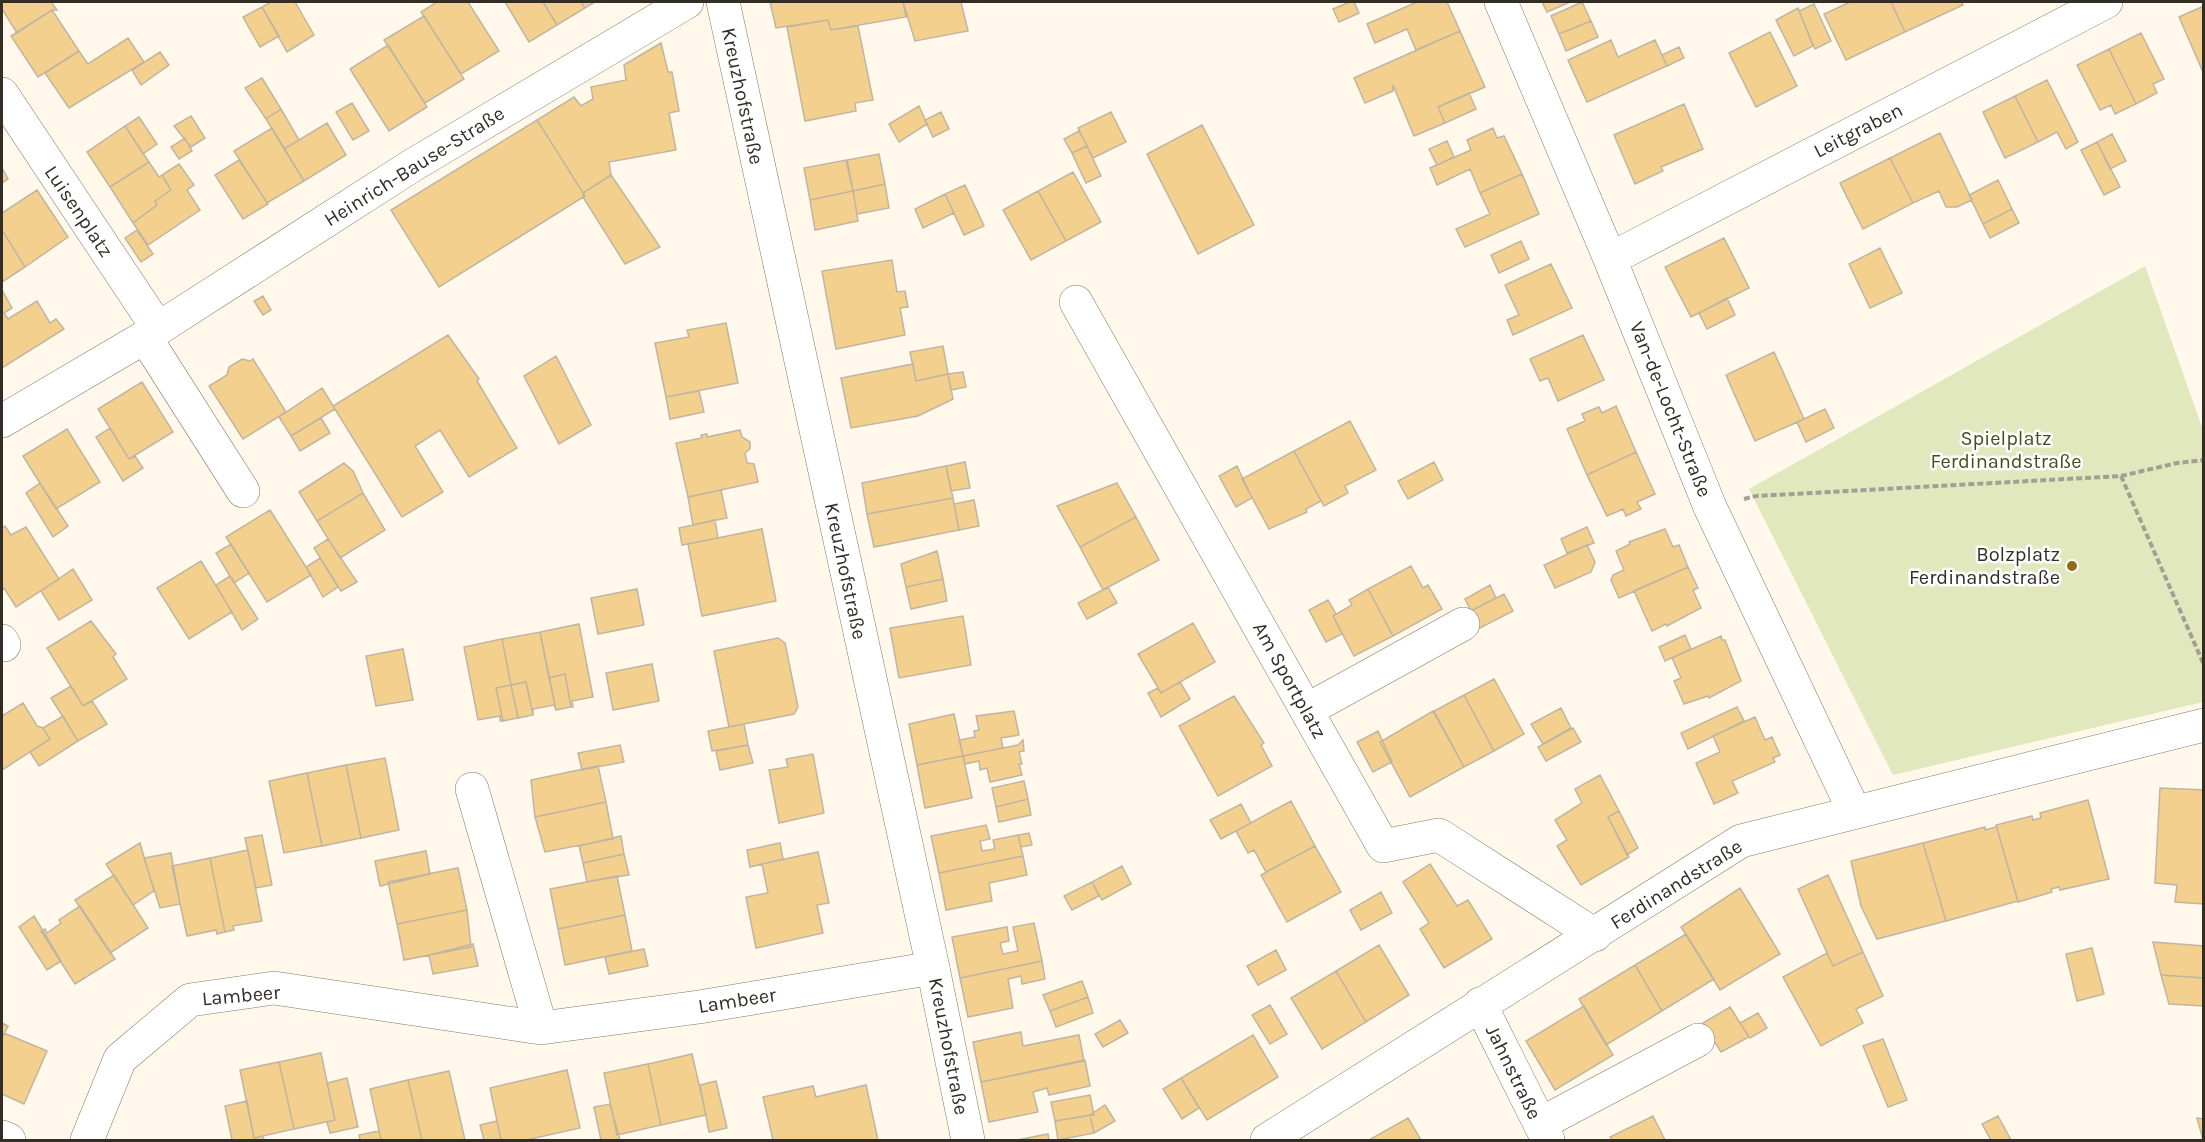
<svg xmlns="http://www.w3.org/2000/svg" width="2205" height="1142" viewBox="0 0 2205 1142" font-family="Karla,sans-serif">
<rect width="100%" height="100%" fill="#fff8eb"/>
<path fill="#e1e8be" d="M2145,266l58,164v272l-310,73 -144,-286z"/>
<path fill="#f4d08e" stroke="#c0b5a1" stroke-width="1.5" d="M2,2h49l6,8h-5l-35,23 -15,-24z
M271,2h24l19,33 -27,17 -25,-45z
M437,2h31l31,49 -38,23 -40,-62z
M505,2h38l14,23 -28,17z
M543,2h38l4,6 -28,17z
M581,2h14l-10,6z
M770,2h133l3,15 -75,13 -3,-10 -52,8z
M903,2h58l7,29 -53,10z
M1350,2h4l5,11 -20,9 -6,-13z
M1417,2h30l13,29 -44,19 -9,-21 -32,14 -8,-19z
M1542,2h28l-23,10z
M1582,2l9,19 -32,13 -8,-18z
M1850,2h41l14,30 -59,28 -22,-46z
M1891,2h70l2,3 -58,27z
M1814,4l17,37 -16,8 -16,-38z
M2204,6v66h-1l-24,-55z
M262,7l17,29 -19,11 -17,-30z
M1798,8l15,38 -19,10 -18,-36z
M52,10l27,41 -41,26 -27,-41z
M424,16l40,63 -39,24 -41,-63z
M828,20l3,10 27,-4 15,74 -18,3 1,8 -51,10 -18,-94z
M1591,21l7,16 -32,14 -7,-17z
M1460,31l25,56 -47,20 7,16 -31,13 -21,-51v6l-28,12 -11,-25z
M1770,32l27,54 -41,21 -27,-54z
M2141,33l23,46 -11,5 4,9 -21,11 -27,-55z
M128,38l16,24 -75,46 -24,-35 34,-22 9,13z
M1611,40l7,17 37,-17 12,26 -80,36 -19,-42z
M661,43l7,29h4l7,39 -10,2 7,37 -67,12 2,13 -28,18 -46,-73 37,-23 7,9 12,-7 -2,-12 35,-7 -2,-15z
M388,45l39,62 -38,24 -39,-62z
M1679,47l5,11 -17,8 -5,-11z
M2109,49l27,55 -21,10 -4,-9 -11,5 -23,-45z
M160,52l9,13 -28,20 -9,-15z
M262,78l19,31 -15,10 -21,-31z
M2047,80l31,62 -12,7 -9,-17 -19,10 -23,-46z
M1469,93l7,16 -31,14 -7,-16z
M2015,96l23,46 -33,16 -22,-46z
M352,103l17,28 -16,9 -17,-28z
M1684,104l19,45 -42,18 2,4 -28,13 -21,-49z
M919,106l8,18 -28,18 -10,-18z
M281,109l18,31 -15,9 -18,-30z
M941,112l8,17 -16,8 -8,-17z
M1111,112l15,30 -33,16 -15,-30z
M191,116l14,22 -14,9 -17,-21z
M139,117l18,27 -14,10 -18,-28z
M537,120l48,76 -146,91 -48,-77z
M327,123l19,32 -42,26 -20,-32z
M1202,125l52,100 -56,29 -51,-100z
M125,126l24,36 -39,25 -23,-35z
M272,128l32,53 -37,22 -33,-52z
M1493,128l4,10 7,-2 18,38 -42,19 -10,-24 -33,16 -7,-17 41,-18 -4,-10z
M1079,131l8,15 -15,7 -8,-14z
M1940,133l32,67 -15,7h-11l-7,-16 -26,12 -23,-45z
M2112,134l14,27 -16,8 -13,-27z
M185,138l7,13 -13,8 -8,-12z
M1447,141l7,16 -17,8 -8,-16z
M2097,142l23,45 -16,8 -23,-45z
M1087,146l14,30 -15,7 -14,-30z
M879,154l6,30 -32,7 -6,-31z
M1890,158l23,45 -50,26 -23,-46z
M239,160l29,44 -25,15 -28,-44z
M846,160l7,31 -43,9 -6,-32z
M149,162l10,15 3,-2 9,15 -16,11 2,4 -24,18 -23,-36z
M179,164l15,21 -7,5 13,20 -52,35 -15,-22 24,-18 -2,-4 16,-11 -9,-15z
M2,168l6,11 -6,4z
M1073,172l28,50 -35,19 -28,-50z
M1522,174l17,40 -74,33 -9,-18 34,-15 -10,-21z
M611,175l49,72 -35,17 -42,-67v-4z
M1998,180l14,29 -29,15 -14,-29z
M885,184l4,24 -32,6 -4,-23z
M965,185l19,41 -20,9 -19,-41z
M37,190l31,47 -43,30 -23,-37v-17z
M853,191l5,30 -43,9 -5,-30z
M1038,191l28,50 -35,19 -28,-50z
M945,194l9,19 -31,15 -8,-19z
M2012,209l7,14 -29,15 -7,-14z
M2,230l23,37 -23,15z
M137,230l16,24 -12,8 -16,-24z
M1724,238l25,50 -58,29 -26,-50z
M1521,241l8,18 -30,14 -8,-18z
M1880,248l22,45 -32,15 -21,-44z
M892,260l5,32 8,-1 3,16 -8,1 5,27 -69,14 -14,-78z
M1551,264l21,44 -59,27 -6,-15 12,-5 -14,-30z
M2,290l10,18 -8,5 4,6 29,-18 13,22 6,-4 8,10 -62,39z
M263,296l8,14 -8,5 -9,-14z
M1727,298l8,17 -28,14 -8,-16z
M726,323l12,60 -72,14 -11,-54 34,-6 -2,-7z
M448,335l31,44 -2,2 40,67 -48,29 -29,-47 -25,16 28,46 -41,25 -69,-111z
M1583,335l21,45 -46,21 -10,-23 -8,3 -10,-22z
M943,346l5,28 -32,7 -6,-29z
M1774,352l30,67 -49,22 -29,-66z
M556,356l35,69 -32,19 -35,-68z
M242,359l8,2 3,-2 33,53 -43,27 -34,-53 18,-11 2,-8z
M913,364l3,17 32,-7 5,25 -35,17 -67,12 -10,-50z
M963,372l3,15 -15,3 -3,-16z
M142,382l31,50 -44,27 -31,-50z
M322,388l13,21 -44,27 -12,-19z
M699,391l5,21 -34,7 -4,-22z
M1616,406l20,46 -49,23 -20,-46 18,-8 -3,-7 17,-7 3,6z
M1825,409l9,19 -28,14 -9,-20z
M321,418l9,15 -30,18 -9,-15z
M1350,421l26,49 -31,16 3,7 -24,13 -30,-55z
M110,428l19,31 6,-3 8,12 -20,13 -27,-44z
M67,429l33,53 -44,27 -33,-53z
M740,430l2,7 8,5v7l-5,4 2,10 7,1 4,18 -70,15 -12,-54 26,-5 -1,-3 6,-1v3z
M1294,451l27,50 -15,8 1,3 -38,17 -27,-50z
M1636,452l19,42 -18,8 4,7 -15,7 -3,-7 -16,7 -20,-41z
M965,462l5,26 -19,3 -5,-25z
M1434,462l9,18 -35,19 -10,-18z
M344,463l9,8 10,22 -46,28 -18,-29z
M946,466l7,32 -86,16 -5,-31z
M1237,466l15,32 -16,9 -17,-31z
M40,483l28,43 -15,11 -27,-44z
M1117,483l19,34 -56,30 -23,-41z
M721,490l6,28 -34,7 -5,-28z
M363,493l22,37 -45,28 -23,-37z
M953,498l6,32 -85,17 -7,-33z
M974,500l5,26 -20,4 -5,-26z
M270,510l41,65 -44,27 -41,-65z
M1136,517l23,43 -56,30 -23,-43z
M715,520l3,18 -36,7 -3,-17z
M5,526l6,9 15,-8 33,52 -43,28 -12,-19 -2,1v-61z
M1587,527l7,16 -27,10 -6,-14z
M762,529l14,72 -74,15 -14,-72z
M1665,529l8,18 6,-2 9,22 -69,31 -8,-18 2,-5 11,-5 -8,-19 14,-7 -1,-2z
M328,539l29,43 -16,9 -27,-43z
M231,544l18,29 -15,10 -18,-30z
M1587,545l8,17 -4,10 -36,16 -11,-23z
M937,551l6,28 -37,8 -5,-23z
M320,558l18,29 -15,10 -17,-30z
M201,561l31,51 -43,27 -32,-51z
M1411,566l12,22 5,-3 14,24 -49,27 -25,-47z
M1688,567l10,21 -5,2 8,18 -34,18 -1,-2 -14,7 -18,-40z
M73,569l19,31 -33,20 -18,-29z
M230,576l28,43 -16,11 -26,-45z
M943,579l4,22 -36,8 -5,-22z
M1490,585l6,13 -25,13 -6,-12z
M1108,587l9,16 -30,16 -9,-16z
M637,589l7,36 -46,9 -7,-36z
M1368,589l25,47 -39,20 -21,-40 19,-11 -3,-5z
M1504,594l9,17 -33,17 -9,-17z
M1328,600l8,14 -3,2 9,18 -16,8 -17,-32z
M963,616l8,49 -72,13 -9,-50z
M91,621l25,33 -3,3 14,22 -44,27 -36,-58z
M1193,623l22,39 -54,31 -23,-39z
M579,624l14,73 -21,4 1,6h-2l-6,-33 -16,4 -9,-46z
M540,632l16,78 -2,-5 -21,4v6l-7,-33 -15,3 -9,-46z
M1685,635l6,14 -26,12 -6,-14z
M1721,636l1,4h3l16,41 -32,17 -1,-2 -24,8 -10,-23 7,-3 -9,-20z
M778,638l7,5 13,64 -4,7 -65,13 -15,-76z
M502,639l9,46 -15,3 7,33h-3v-5l-22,4 -14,-73z
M403,649l10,51 -37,6 -10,-50z
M652,664l7,37 -46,9 -7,-37z
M565,674l6,33 -15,3 -7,-32z
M1494,679l30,55 -30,17 -30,-56z
M526,682l7,33 -15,3 -7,-33z
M1180,682l10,17 -29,18 -13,-24 10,-5 3,5z
M511,685l7,33 -15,3 -7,-33z
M71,686l12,20 9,-5 15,23 -29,17 -27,-43z
M1464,695l30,56 -30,16 -30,-56z
M1234,696l30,47 -3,2 11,21 -54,30 -39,-70z
M23,703l14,23 6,2 7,11 -48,31v-54z
M1737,707l7,14 -56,28 -7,-16z
M1561,708l10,20 -28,16 -12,-20z
M1014,711l5,24 -18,3 2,10 -40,8 -4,-16 16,-3 -1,-6 5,-1 -3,-14z
M1433,711l31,56 -54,30 -30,-55z
M954,714l9,42 -46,9 -8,-41z
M63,716l15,25 -39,25 -9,-14 20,-13 -7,-11z
M1755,717l10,23 7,-3 8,18 -7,3 2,4 -43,19 6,12 -24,11 -18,-41 24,-11 -7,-16z
M744,724l4,21 -36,6 -4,-20z
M1573,728l8,14 -35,19 -8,-14z
M1378,731l14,31 -19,10 -16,-30z
M1023,740l1,11 -5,1 3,12h-3l3,11 -32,7 -3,-14 -7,2 -1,-9 -14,3 -2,-8 55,-11z
M620,745l4,17 -42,8 -4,-17z
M748,745l5,18 -33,7 -4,-19z
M813,754l11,59 -45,10 -10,-53 19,-3 -2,-8z
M963,756l9,42 -47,10 -8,-43z
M385,758l14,72 -38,8 -15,-73z
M346,765l15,73 -39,8 -15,-73z
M598,766l8,36 -71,15 -4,-37z
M307,773l15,73 -38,7 -15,-72z
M1600,775l19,36 -11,6 21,40 -48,28 -24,-39 10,-6 -12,-20 27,-17 -7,-14z
M1024,781l4,18 -32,8 -4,-19z
M2160,788l44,2v114l-29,-2 2,-17 -22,-2z
M1028,799l3,16 -32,7 -3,-15z
M2088,800l21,79 -49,11 -1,-3 -8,2 1,3 -34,10 -22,-77 36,-9 1,4 8,-2 -1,-5z
M1291,801l24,45 -49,26 -12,-22 -6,3 -12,-22z
M606,802l7,37 -68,13 -10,-35z
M1241,804l10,19 -30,16 -11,-19z
M1619,811l19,37 -11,7 -19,-38z
M986,825l4,14 -10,2 2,10 13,-2 -2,-9 25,-5 5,21 -84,17 -8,-37z
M1996,825l22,76 -72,20 -23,-78 62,-16v3l11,-3z
M1029,833l3,12 -11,2 -3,-12z
M262,835l10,50 -16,3 -11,-50z
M621,836l3,18 -41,9 -4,-17z
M140,843l14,48 -21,14 -27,-41z
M780,843l3,16 -33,8 -3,-17z
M1923,843l23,78 -69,18 -16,-33 -10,-45z
M1315,846l26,46 -54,30 -26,-47z
M248,850l14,71 -29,5 1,4 -9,2 -15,-74z
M426,851l4,23 -50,12 -5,-25z
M818,852l11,51 -12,2 6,28 -67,15 -10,-51 22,-4 -6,-29z
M171,853l9,51 -20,4 -16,-50z
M624,854l5,21 -42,7 -4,-19z
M1023,856l4,19 -38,8 3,18 -46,9 -7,-37z
M210,858l15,74 -8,2 -1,-4 -29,6 -15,-70z
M1430,864l27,42 11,-6 24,39 -48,29 -24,-39 9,-6 -26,-41z
M1122,866l9,18 -29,16 -10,-18z
M458,868l9,42 -70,14 -9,-42z
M114,875l34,53 -38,25 -35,-53z
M1828,875l35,77 -30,14 -35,-77z
M617,876l8,39 -67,14 -8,-40z
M1092,882l7,14 -27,14 -8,-14z
M1740,888l40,66 -60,36 -39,-63z
M1381,892l11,21 -31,17 -11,-20z
M80,906l35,53 -40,25 -34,-53 4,-2 2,4 14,-10 -2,-3z
M467,910l4,37 -67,13 -7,-36z
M625,915l7,36 -67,14 -7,-36z
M34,916l27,45 -14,9 -28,-43z
M1034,923l8,38 -82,17 -8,-41 55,-10 2,14 -9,2 3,11 15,-3 -5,-24z
M1686,934l28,45 -52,32 -27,-46z
M2153,942l51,4v32l-43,-3z
M473,944l5,22 -45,8 -4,-19z
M1379,945l30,50 -43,27 -30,-51z
M2092,948l12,46 -27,7 -11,-47z
M644,949l4,17 -39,8 -4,-17z
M1276,950l10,20 -28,15 -11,-19z
M1863,952l20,44 -27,13 7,14 -42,23 -38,-69 44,-24 6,13z
M1042,961l3,18 -23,5 -1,-8 -13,3 5,29 -45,9 -8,-39z
M1635,965l27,46 -56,34 -27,-46z
M1336,971l30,51 -44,27 -31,-51z
M2161,975l43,3v28l-35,-2z
M1082,981l6,16 -38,14 -7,-16z
M1088,997l5,16 -37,14 -6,-16z
M1270,1005l17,29 -17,10 -18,-29z
M1584,1006l29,49 -58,35 -29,-49z
M1730,1007l19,30 -28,15 -18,-29z
M1758,1013l9,15 -17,10 -10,-15z
M1120,1020l8,13 -25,14 -8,-13z
M2,1023l6,3 -6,12z
M1021,1032l2,14 56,-11 5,26 -103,21 -8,-40z
M4,1033l43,18 -23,53 -22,-10v-56z
M1253,1035l25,42 -71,43 -26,-42z
M1883,1039l24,61 -19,7 -25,-61z
M321,1053l14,67 -41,9 -15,-67z
M692,1054l14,61 -45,10 -13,-61z
M1085,1060l5,26 -41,9 -2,-7 -14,4 5,20 -49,10 -8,-40z
M279,1062l15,67 -40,9 -14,-68z
M648,1064l13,61 -44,10 -13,-62z
M567,1070l13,58 -54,12h-25l-11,-52z
M449,1071l16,69h-43l-14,-60z
M347,1078l11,49 -28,6 -3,-11 8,-2 -8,-37z
M1181,1078l18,30 -17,11 -19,-30z
M408,1080l14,60h-41l-11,-51z
M716,1081l11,47 -18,4 -9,-47z
M866,1085l12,55h-105l-10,-43 50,-11 3,11z
M1090,1095l4,20 -39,6 -4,-19z
M247,1101l7,37 9,-2 1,4h-32l-7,-34z
M610,1104l10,36h-19l-7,-33z
M1105,1105l10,16 -21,12 -4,-18z
M1090,1115l4,18 -36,7 -3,-19z
M1653,1116l12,24h-53l-2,-3z
M1998,1116l13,24h-20l-9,-16z
M1408,1118l13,22h-52z
M2197,1118l7,1v21h-1z
M497,1121l4,19h-17l-4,-15z
M379,1131l2,9h-21l-1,-5z
M1048,1134l1,6h-32z"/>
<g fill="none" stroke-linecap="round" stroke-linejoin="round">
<defs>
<path id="minor" d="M723,2l210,966 35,172
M1501,2l109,257 100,248 144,304
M2,94l155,233
M1610,259l496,-257
M1076,302l307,544 56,-11 156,100
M145,337l98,154
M2,421l143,-84 268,-172 274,-163
M2,641l2,4
M1307,710l156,-86
M472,789l69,239
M1480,1004l68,136
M1540,1124l158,-84
M2,1137l7,3
M87,1140l33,-81 70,-59 84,-12 267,40 158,-21 234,-39
M1267,1140l474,-299 463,-116"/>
</defs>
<use href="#minor" stroke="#837966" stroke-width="34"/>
<path stroke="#a49e93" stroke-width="4" stroke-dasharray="6 3" stroke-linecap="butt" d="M2121,476l56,-13 27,-3
M1744,499l12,-3 365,-20 83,189"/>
<use href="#minor" stroke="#fff" stroke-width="33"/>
</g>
<circle fill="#936b14" stroke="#fff" stroke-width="2" cx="2072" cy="566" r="6"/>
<g text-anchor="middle" stroke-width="5" stroke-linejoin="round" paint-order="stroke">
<g font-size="20" fill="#322d25" stroke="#fff">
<text transform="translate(743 96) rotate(78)" y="7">Kreuzhofstraße</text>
<text transform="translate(1858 130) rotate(-27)" y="7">Leitgraben</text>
<text transform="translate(414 166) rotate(-32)" y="7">Heinrich-Bause-Straße</text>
<text transform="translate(79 211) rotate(56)" y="7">Luisenplatz</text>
<text transform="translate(1671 409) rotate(68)" y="7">Van-de-Locht-Straße</text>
<text transform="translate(846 571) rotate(78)" y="7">Kreuzhofstraße</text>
<text transform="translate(1290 680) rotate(61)" y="7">Am Sportplatz</text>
<text transform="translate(1676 884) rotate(-32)" y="7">Ferdinandstraße</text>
<text transform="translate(241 995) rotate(-5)" y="7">Lambeer</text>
<text transform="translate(737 1000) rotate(-9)" y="7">Lambeer</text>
<text transform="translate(949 1046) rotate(79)" y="7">Kreuzhofstraße</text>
<text transform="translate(1514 1072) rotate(64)" y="7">Jahnstraße</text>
</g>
<g font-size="20" fill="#484e1a" stroke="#fff">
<text x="2006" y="445">Spielplatz<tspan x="2006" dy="23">Ferdinandstraße</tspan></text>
</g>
<g font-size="20" fill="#322d25" stroke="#fff" text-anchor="end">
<text x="2060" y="561">Bolzplatz<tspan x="2060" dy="23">Ferdinandstraße</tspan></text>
</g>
</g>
<rect width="2205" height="1142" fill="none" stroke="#322d25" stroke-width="6"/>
</svg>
